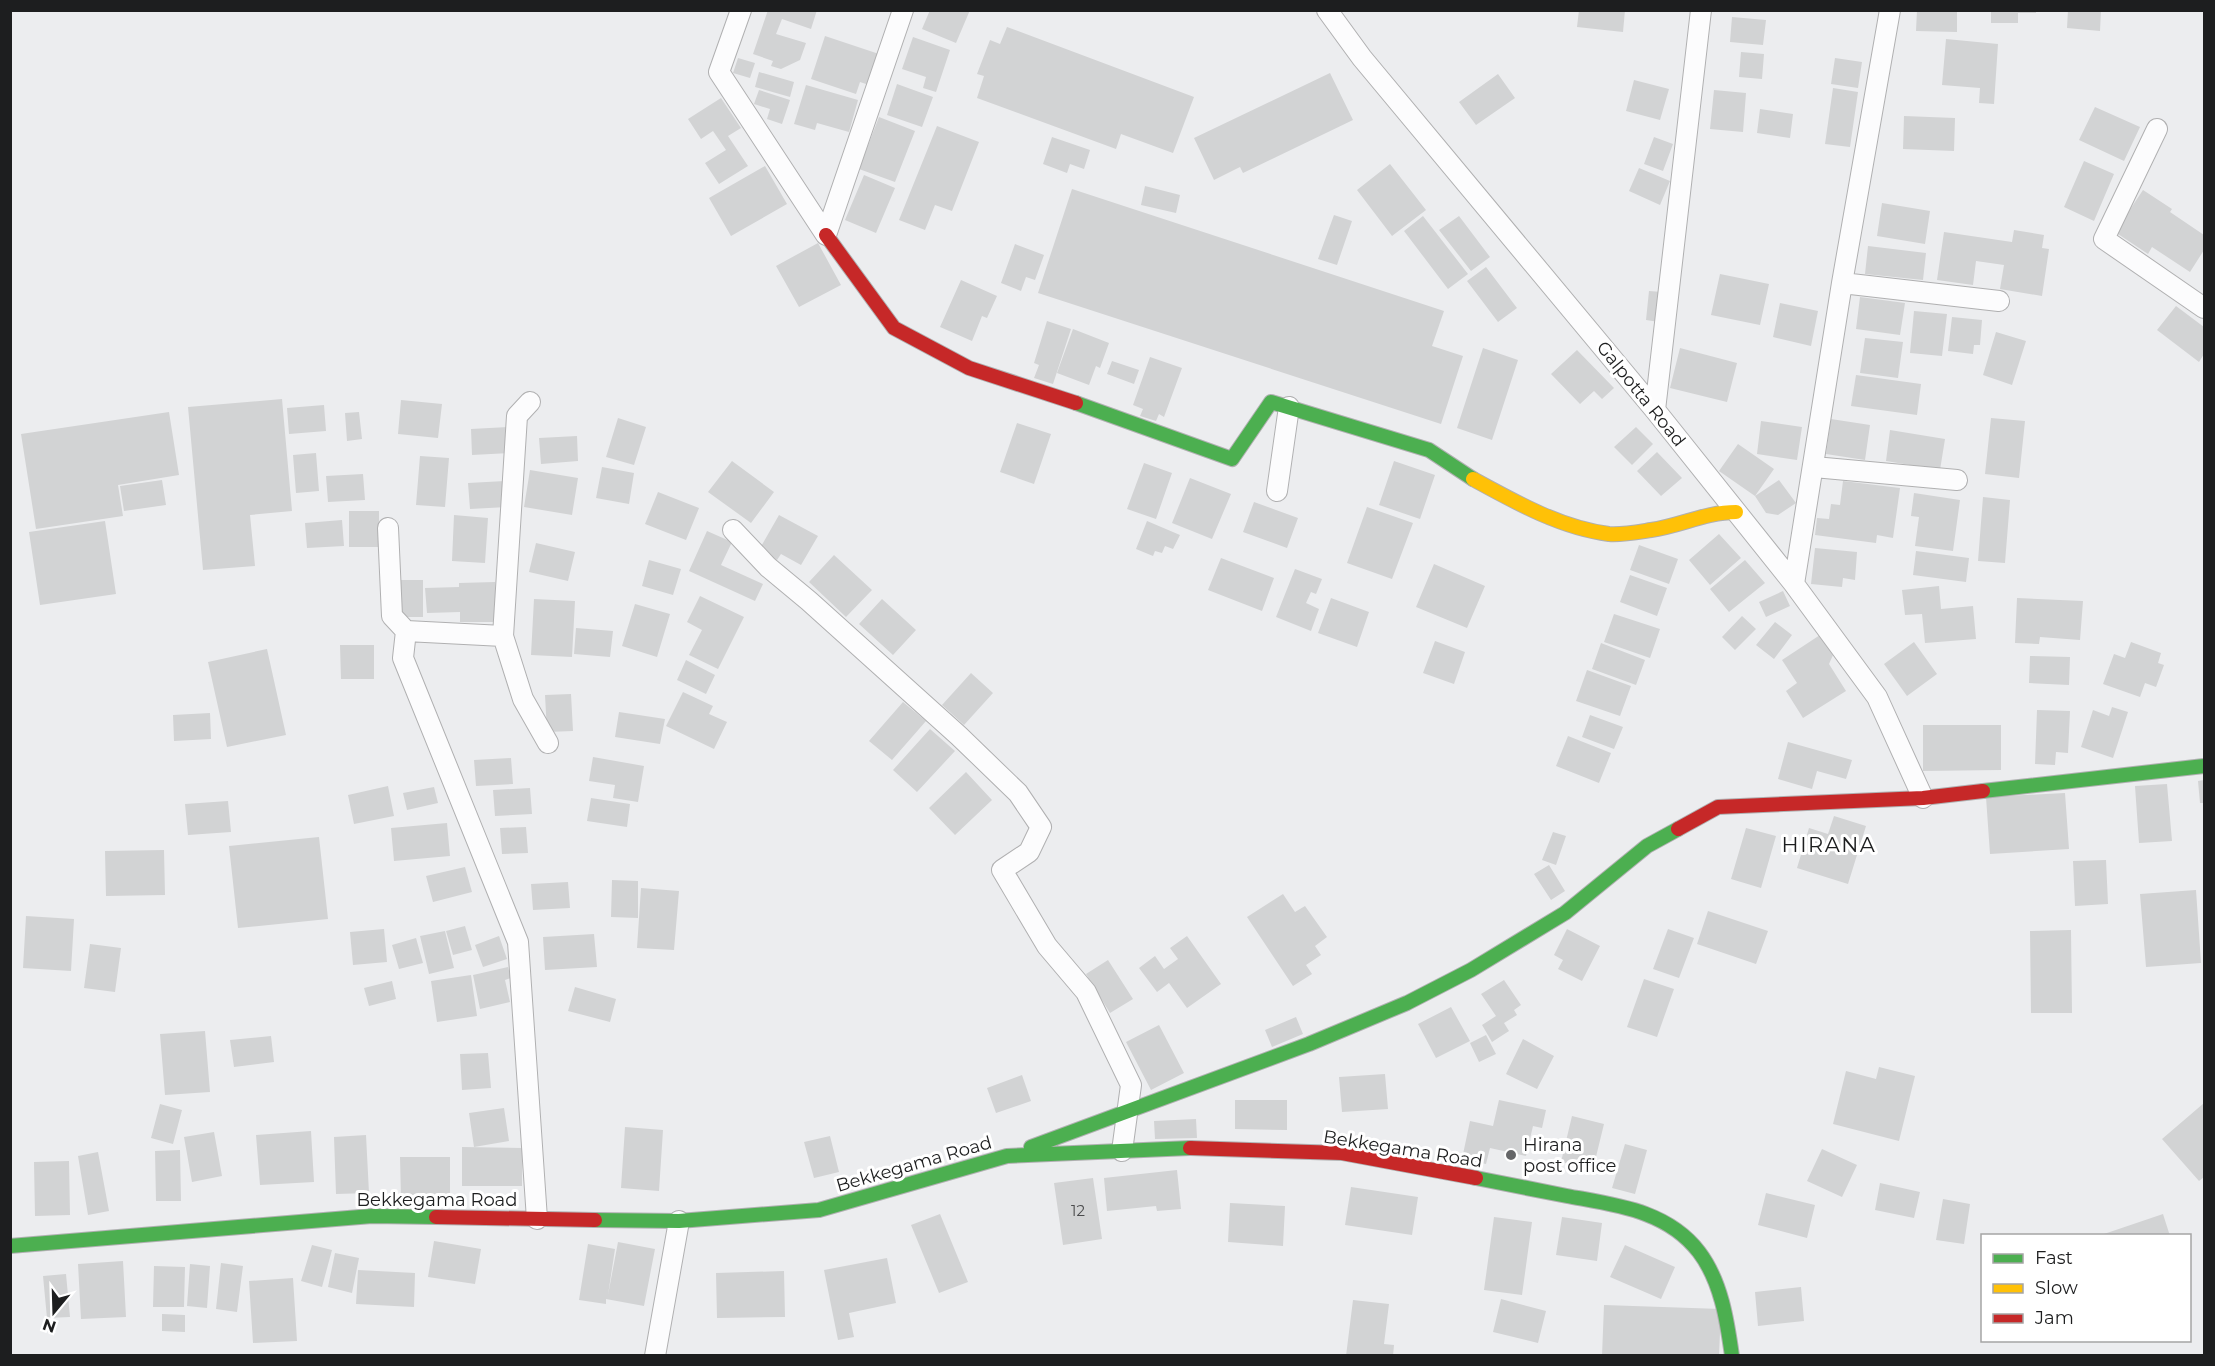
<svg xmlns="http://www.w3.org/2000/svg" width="2215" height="1366" viewBox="0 0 2215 1366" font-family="Montserrat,sans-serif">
<rect width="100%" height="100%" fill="#ecedef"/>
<path fill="#d2d3d4" d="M768,10h49l-6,19 -29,-10 -6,15 30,9 -6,17 -19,9 -10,-3 2,-5 -20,-7z
M930,10h40l-14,33 -34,-14z
M1579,10h46l-2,22 -46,-5z
M1917,10h40v22l-41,-1z
M1991,10h45v3h-18v10h-27z
M2068,10h33l-1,21 -33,-3z
M1732,17l34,3 -3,25 -33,-3z
M1007,27l187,70 -21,56 -52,-19 -5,15 -139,-51 7,-22 -7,-2 13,-34 10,4z
M825,36l54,18 -10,31 -9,-3 -4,12 -45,-15z
M913,37l37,13 -14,42 -13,-4 3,-11 -24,-8z
M1946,39l52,5 -4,60 -15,-1 1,-15 -38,-3z
M1741,52l23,2 -2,25 -23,-2z
M738,58l17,5 -5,15 -17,-5z
M1835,58l27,4 -4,26 -27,-4z
M759,72l35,10 -4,15 -35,-10z
M1330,73l23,47 -110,53 -3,-6 -26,13 -20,-42z
M1498,74l17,24 -39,27 -17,-23z
M1634,80l35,9 -9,31 -34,-9z
M897,84l36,13 -11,30 -35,-12z
M806,85l52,15 -9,32 -32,-9 -2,7 -21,-6z
M1833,88l25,4 -8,55 -25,-3z
M759,90l31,10 -8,24 -15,-5 3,-10 -16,-5z
M1714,90l32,3 -3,39 -33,-3z
M721,98l20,30 -13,8 20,30 -29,18 -14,-21 21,-13 -13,-19 -12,8 -13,-20z
M2095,107l45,20 -16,34 -45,-21z
M1760,109l33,5 -3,24 -33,-5z
M1904,116l51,2 -1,33 -51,-2z
M879,117l36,14 -20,51 -36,-13z
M937,126l42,16 -27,69 -17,-6 -10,25 -26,-10z
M1052,137l38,13 -6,19 -14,-5 -3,9 -24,-9z
M1654,137l19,7 -10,27 -19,-7z
M2084,161l30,13 -20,47 -30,-14z
M1390,164l36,46 -34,26 -35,-46z
M765,166l22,38 -56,32 -22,-38z
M1639,168l31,13 -10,24 -31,-14z
M864,175l31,13 -19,45 -31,-13z
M1145,186l35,9 -4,18 -35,-8z
M1072,189l372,122 -12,35 31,10 -22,68 -403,-131z
M2143,190l29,19 -2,3 34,23v15l-14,22 -38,-25 -4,7 -33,-22z
M1882,203l48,8 -5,33 -48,-8z
M1334,215l18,6 -15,44 -19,-6z
M1423,216l45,58 -20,15 -44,-58z
M1459,216l31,41 -19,14 -32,-41z
M2014,230l30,5 -2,13 7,1 -7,47 -42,-7 4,-24 -28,-4 -3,24 -36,-5 7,-48 68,10z
M818,243l23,42 -42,22 -23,-41z
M1015,244l29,11 -9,25 -9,-3 -5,14 -20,-8z
M1868,246l58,7 -3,27 -58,-6z
M1486,267l31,41 -19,14 -31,-41z
M1720,274l49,10 -9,41 -49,-10z
M961,280l36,16 -10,22 -5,-2 -10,25 -32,-14z
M1649,291l13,1 -3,30 -13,-2z
M1860,297l45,6 -5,32 -44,-6z
M1780,303l38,8 -7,35 -38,-9z
M2176,306l28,21v27l-5,8 -42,-32z
M1914,311l33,3 -5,42 -32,-3z
M1952,317l30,3 -2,25h-6l-1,9 -25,-3z
M1047,321l24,8 -18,55 -19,-6 5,-13 -5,-2z
M1073,329l36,14 -9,25 -4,-2 -7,19 -32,-12z
M1996,332l30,9 -14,44 -29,-10z
M1865,338l38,4 -5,36 -38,-5z
M1483,348l35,12 -26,80 -35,-12z
M1680,348l57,15 -10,39 -57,-14z
M1577,350l37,38 -12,11 -8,-8 -14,13 -29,-30z
M1150,357l32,11 -18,49 -5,-3 -3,7 -16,-5 3,-7 -10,-4z
M1112,361l27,9 -5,14 -27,-10z
M1856,375l65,9 -4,31 -66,-9z
M282,399l10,112 -42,4 5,51 -52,4 -15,-163z
M401,400l41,4 -4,34 -40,-4z
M324,405l2,26 -37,3 -2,-26z
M169,412l10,63 -61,10 5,31 -87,13 -15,-95z
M359,412l3,27 -15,2 -2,-28z
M618,418l28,9 -12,38 -28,-8z
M1991,418l34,3 -6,57 -34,-4z
M1831,419l39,6 -5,35 -39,-6z
M1761,421l41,6 -5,33 -40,-6z
M1017,423l34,11 -17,50 -34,-12z
M508,427l2,26 -38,2 -1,-26z
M1636,427l17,17 -21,21 -18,-18z
M1890,430l55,9 -5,31 -54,-9z
M577,436l1,25 -37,3 -2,-26z
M1738,444l36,25 -19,27 -36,-25z
M1657,452l25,26 -21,18 -24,-25z
M316,453l3,38 -23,2 -3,-38z
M420,456l29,2 -4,49 -29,-2z
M732,461l42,31 -23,31 -43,-31z
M1394,461l41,14 -15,44 -41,-14z
M1144,463l28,10 -16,46 -29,-10z
M602,467l32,6 -5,31 -33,-6z
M530,470l48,8 -6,37 -48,-8z
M363,474l2,26 -37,2 -2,-26z
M1190,478l41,16 -19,45 -40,-16z
M162,480l4,25 -42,6 -4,-25z
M1779,480l17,23 -18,12 -12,-2 -11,-17z
M505,481l2,26 -37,2 -2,-26z
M1843,481l57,7 -7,50 -16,-3 -1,8 -61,-8 2,-17 12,1 2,-15 9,1z
M658,492l41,16 -13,32 -41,-16z
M1914,493l46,7 -7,51 -38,-5 4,-29 -8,-1z
M1983,497l27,3 -5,63 -27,-2z
M1254,502l44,16 -11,30 -44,-16z
M1367,507l46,16 -21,56 -45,-16z
M349,511h30v36h-30z
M454,515l34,3 -3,45 -33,-2z
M779,515l39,21 -17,29 -20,-11 -4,6 -18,-10z
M342,520l2,26 -37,2 -2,-25z
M105,521l11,73 -76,11 -11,-73z
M1147,521l33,14 -7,14 -8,-3 -3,7 -7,-2 -2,5 -17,-7z
M707,531l25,11 -11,23 42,19 -8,17 -66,-30z
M1719,534l22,24 -31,27 -21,-25z
M536,543l39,9 -7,29 -39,-9z
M1639,545l39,14 -9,25 -39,-14z
M1815,548l42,4 -2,28 -12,-2 -1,9 -31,-3z
M1916,551l53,7 -3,24 -53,-7z
M834,555l38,35 -26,27 -37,-35z
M1221,558l53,20 -12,33 -54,-21z
M649,560l32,9 -8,26 -31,-9z
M1745,560l20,23 -36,29 -19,-23z
M1434,564l51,22 -18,42 -51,-21z
M1295,569l27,10 -6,15 -5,-2 -5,11 13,6 -8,22 -35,-14z
M1630,575l37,13 -10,28 -37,-14z
M397,580h26v37h-26z
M495,582l1,40h-36v-10l-33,1 -2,-25 34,-1v-4z
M1939,586l2,23 32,-3 3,33 -51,4 -3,-29 -17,1 -3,-25z
M1783,591l7,15 -24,11 -7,-15z
M700,596l44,21 -26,52 -29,-14 13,-25 -15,-8z
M1331,598l38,14 -12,35 -39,-14z
M2017,598l66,3 -3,39 -40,-3 -1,7 -24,-1z
M534,599l41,2 -3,56 -41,-2z
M882,599l34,31 -23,25 -34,-31z
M635,604l35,10 -13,43 -35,-11z
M1614,614l46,15 -10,29 -46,-16z
M1742,616l14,13 -21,21 -13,-13z
M1775,622l17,13 -18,24 -18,-14z
M576,628l37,3 -3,26 -36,-3z
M1820,635l13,20 -4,9 17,27 -43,27 -17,-27 11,-8 -15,-23z
M1435,641l30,11 -11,32 -31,-11z
M1914,642l23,32 -30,22 -23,-32z
M2131,642l30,11 -3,10 6,2 -8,22 -11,-4 -5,14 -37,-13 11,-30 11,4z
M1601,643l44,17 -9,25 -44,-16z
M340,645h34v34h-33z
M267,649l19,86 -59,12 -19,-85z
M2030,656l40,1 -1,28 -40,-2z
M686,660l29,15 -9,19 -29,-14z
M1587,670l44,16 -11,30 -44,-15z
M971,673l22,20 -29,32 -22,-20z
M683,692l30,14 -4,8 18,8 -13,27 -48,-23z
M571,694l2,37 -26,1 -2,-37z
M903,702l23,19 -34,39 -23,-19z
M2112,707l16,5 -15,46 -32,-11 12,-37 16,6z
M2037,710l33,1 -2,42 -12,-1 -1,13 -20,-1z
M619,712l46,7 -5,25 -45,-7z
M210,713l1,26 -37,2 -1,-26z
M1590,715l33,12 -9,22 -32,-12z
M1923,725h78v45l-78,1z
M930,729l25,22 -38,41 -24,-22z
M1568,736l43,17 -12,30 -43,-17z
M1788,742l64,18 -6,19 -29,-8 -5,18 -34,-10z
M593,757l51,9 -6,36 -25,-4 2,-13 -26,-4z
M511,758l2,26 -37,2 -2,-26z
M966,772l26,28 -37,35 -26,-27z
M2204,780v23h-4l-2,-22z
M2167,784l5,57 -33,2 -4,-57z
M388,786l6,30 -40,8 -6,-29z
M434,787l4,16 -31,7 -4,-17z
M530,788l2,26 -37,2 -2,-26z
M2065,793l4,56 -79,5 -4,-57z
M591,798l39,6 -3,23 -40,-6z
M228,801l3,31 -43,3 -3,-31z
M1834,816l32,10 -18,58 -51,-16 12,-40 19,6z
M447,823l3,33 -56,5 -3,-33z
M526,827l2,26 -26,1 -2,-26z
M1746,828l30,8 -15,52 -30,-9z
M1553,832l13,4 -10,29 -14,-5z
M319,837l9,82 -90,9 -9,-82z
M164,850l1,45 -59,1 -1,-45z
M2106,860l2,44 -33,2 -2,-45z
M1549,865l16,26 -14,9 -17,-26z
M465,867l7,25 -39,10 -7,-26z
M612,880l26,1v37l-27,-1z
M568,882l2,26 -37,2 -2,-26z
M641,888l38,3 -5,59 -37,-2z
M2196,890l5,73 -55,4 -6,-73z
M1283,894l12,18 10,-6 22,31 -12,9 6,9 -15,10 6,9 -19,12 -46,-69z
M1708,911l60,20 -12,33 -59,-20z
M26,916l48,3 -3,52 -48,-3z
M465,926l7,24 -19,5 -7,-24z
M384,929l3,33 -34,3 -3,-33z
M1567,929l33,17 -18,35 -24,-12 5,-9 -9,-5z
M1668,929l26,9 -15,40 -26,-9z
M2071,930l1,83h-41l-1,-82z
M445,931l9,37 -25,6 -9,-38z
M594,934l3,33 -52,3 -2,-33z
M499,936l8,23 -24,8 -8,-22z
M1187,936l34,48 -34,24 -18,-25 -12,9 -18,-24 16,-12 9,13 14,-10 -8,-11z
M416,938l7,25 -24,6 -7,-24z
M90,944l31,4 -6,44 -31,-4z
M1108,960l25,39 -23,14 -24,-39z
M508,967l3,11 -6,2 5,22 -30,7 -7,-34z
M471,975l6,41 -40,6 -6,-41z
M1644,979l30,10 -17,48 -30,-10z
M1504,980l17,25 -7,5 3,5 -13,8 5,8 -17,11 -10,-17 14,-9 -15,-22z
M392,981l4,18 -27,7 -5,-18z
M575,987l41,12 -6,23 -42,-11z
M1451,1007l19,34 -34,17 -18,-34z
M1296,1017l7,17 -31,13 -7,-17z
M1159,1025l25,48 -33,17 -25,-48z
M205,1031l5,61 -45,3 -5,-61z
M1486,1035l10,19 -17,8 -9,-19z
M271,1036l3,26 -40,5 -4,-27z
M1523,1039l31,17 -17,33 -31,-15z
M488,1053l3,35 -29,2 -2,-36z
M1879,1067l36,9 -16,65 -66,-17 13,-53 30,8z
M1385,1074l3,35 -46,3 -3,-35z
M1022,1075l9,26 -35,12 -9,-25z
M1235,1100h52v30l-52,-1z
M1499,1100l47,10 -4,18 -9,-2 -7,30 -36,-8 -4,16 -24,-5 8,-38 23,5z
M2204,1103v74l-5,4 -37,-42z
M160,1104l22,6 -9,34 -22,-6z
M504,1108l5,33 -35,6 -5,-34z
M1572,1116l32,8 -11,45 -32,-7z
M1196,1119l1,19 -42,1 -1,-18z
M625,1127l38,3 -4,61 -38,-3z
M311,1131l3,51 -54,3 -4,-50z
M214,1132l8,44 -30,6 -8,-45z
M366,1135l3,58 -33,1 -2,-57z
M830,1136l9,36 -25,6 -10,-36z
M1625,1144l22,6 -12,44 -23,-6z
M462,1147l60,1v38h-60z
M1822,1149l35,16 -15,32 -35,-16z
M180,1150l1,51h-25l-1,-50z
M98,1152l11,59 -21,4 -10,-59z
M400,1157h50v41h-49z
M69,1161l1,54 -35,1 -1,-54z
M1177,1170l4,39 -24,2 -1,-5 -49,5 -3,-33z
M1093,1178l9,61 -39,6 -9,-62z
M1880,1183l40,9 -6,26 -39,-8z
M1351,1187l67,10 -6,38 -67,-10z
M1766,1193l49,12 -8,33 -49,-13z
M1943,1199l27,5 -6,40 -28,-4z
M1230,1203l55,3 -2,40 -55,-4z
M940,1214l28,68 -29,11 -28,-68z
M2163,1214l7,22h-69v-1z
M1494,1217l38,5 -10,73 -38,-5z
M1562,1217l40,6 -5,38 -41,-6z
M434,1241l47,8 -6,35 -47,-7z
M618,1242l37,7 -11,57 -38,-7v5l-27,-4 9,-56 27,5 -7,46z
M312,1245l20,5 -10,37 -21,-6z
M1625,1245l50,22 -14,32 -51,-22z
M335,1253l24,5 -7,35 -24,-6z
M887,1258l9,45 -47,10 5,24 -16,3 -14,-70z
M123,1261l3,56 -45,2 -3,-55z
M221,1263l22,3 -6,46 -21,-3z
M190,1264l20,2 -3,42 -20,-2z
M154,1266l31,1 -1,40h-31z
M358,1270l57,3 -1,34 -58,-3z
M784,1271l1,46 -68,1 -1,-45z
M66,1274l4,43 -23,1 -4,-42z
M293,1278l4,63 -44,2 -4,-62z
M1801,1287l3,34 -46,5 -3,-34z
M1501,1299l45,12 -8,32 -45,-11z
M1353,1300l36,4 -5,40 10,1 -1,11h-47z
M1604,1305l117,4 -2,47h-117z
M162,1314l23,1v17l-23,-1z"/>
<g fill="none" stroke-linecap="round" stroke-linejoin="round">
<defs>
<path id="street" d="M741,10l-22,62 107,163 77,-225
M1327,10l35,48 293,352 139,174 83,113 46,101
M2157,129l-53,110 100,69
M1842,283l157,18
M530,402l-13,14 -14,220 20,63 25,44
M1655,410l46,-400
M1814,467l143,13
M1277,491l12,-84
M388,528l4,88 14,15 97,5
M733,530l35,37 41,34 150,135 59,57 23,34 -12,25 -27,18 45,76 39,46 45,93 -9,66
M1794,584l48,-301 48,-273
M406,631l-3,27 115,284 19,277
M655,1356l24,-135"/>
<path id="fast" d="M1076,403l156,56 39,-57 158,48 44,29
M1983,791l221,-25
M1031,1147l278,-103 98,-41 64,-33 94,-57 82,-67 31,-17
M1476,1178c31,6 61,12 91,18 48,9 100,14 132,56 22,29 28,68 33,104
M595,1220l84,1 140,-11 188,-54 183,-8
M10,1246l362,-30 64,1"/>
<path id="slow" d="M1473,479c42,23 88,49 136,55 13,1 29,-2 42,-4 29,-4 55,-18 85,-18"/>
<path id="jam" d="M826,235l68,93 75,40 107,35
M1678,829l40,-22 205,-9 60,-7
M1190,1148l152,5 134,25
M436,1217l159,3"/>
</defs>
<use href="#street" stroke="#b0b0b1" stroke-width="22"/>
<use href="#fast" stroke="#b0b0b1" stroke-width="16"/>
<use href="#slow" stroke="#b0b0b1" stroke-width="16"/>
<use href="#jam" stroke="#b0b0b1" stroke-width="16"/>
<use href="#street" stroke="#fcfcfd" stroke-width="20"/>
<use href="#fast" stroke="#4caf50" stroke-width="14"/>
<use href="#slow" stroke="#ffc107" stroke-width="14"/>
<use href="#jam" stroke="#c62828" stroke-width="14"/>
</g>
<circle fill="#656668" stroke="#fff" stroke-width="2" cx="1511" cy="1155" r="6"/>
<g text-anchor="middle" stroke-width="6" stroke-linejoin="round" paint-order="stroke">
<g font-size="15" fill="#4a4b4c">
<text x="1078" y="1216">12</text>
</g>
<g font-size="18" fill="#1d1e1f" stroke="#fff">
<text transform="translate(1641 394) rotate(51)" y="6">Galpotta Road</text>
<text transform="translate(1403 1149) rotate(9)" y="6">Bekkegama Road</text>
<text transform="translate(914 1164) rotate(-16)" y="6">Bekkegama Road</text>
<text x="437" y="1206">Bekkegama Road</text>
</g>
<g font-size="18" fill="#1d1e1f" stroke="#fff" text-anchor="start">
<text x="1523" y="1151">Hirana<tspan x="1523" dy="21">post office</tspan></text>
</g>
<g font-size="21" letter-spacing="1.5" fill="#1d1e1f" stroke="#fff">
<text x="1829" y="852">HIRANA</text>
</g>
</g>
<rect width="2215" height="1366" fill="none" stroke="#1d1e1f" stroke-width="24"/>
<rect x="1981" y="1234" width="210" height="108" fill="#ffffff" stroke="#a5a5a5" stroke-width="1.5"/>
<rect x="1993" y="1254" width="30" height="9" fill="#4caf50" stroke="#a5a5a5" stroke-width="1.5"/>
<text x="2035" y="1264" font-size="18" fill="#1d1e1f">Fast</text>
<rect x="1993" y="1284" width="30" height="9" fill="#ffc107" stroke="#a5a5a5" stroke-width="1.5"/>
<text x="2035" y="1294" font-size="18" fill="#1d1e1f">Slow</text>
<rect x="1993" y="1314" width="30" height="9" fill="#c62828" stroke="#a5a5a5" stroke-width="1.5"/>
<text x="2035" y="1324" font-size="18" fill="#1d1e1f">Jam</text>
<g transform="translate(54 1312) rotate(199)" stroke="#ffffff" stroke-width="4.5" paint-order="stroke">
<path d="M0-4.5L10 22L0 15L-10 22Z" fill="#1d1e1f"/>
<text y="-9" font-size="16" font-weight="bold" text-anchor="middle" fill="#1d1e1f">N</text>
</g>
</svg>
